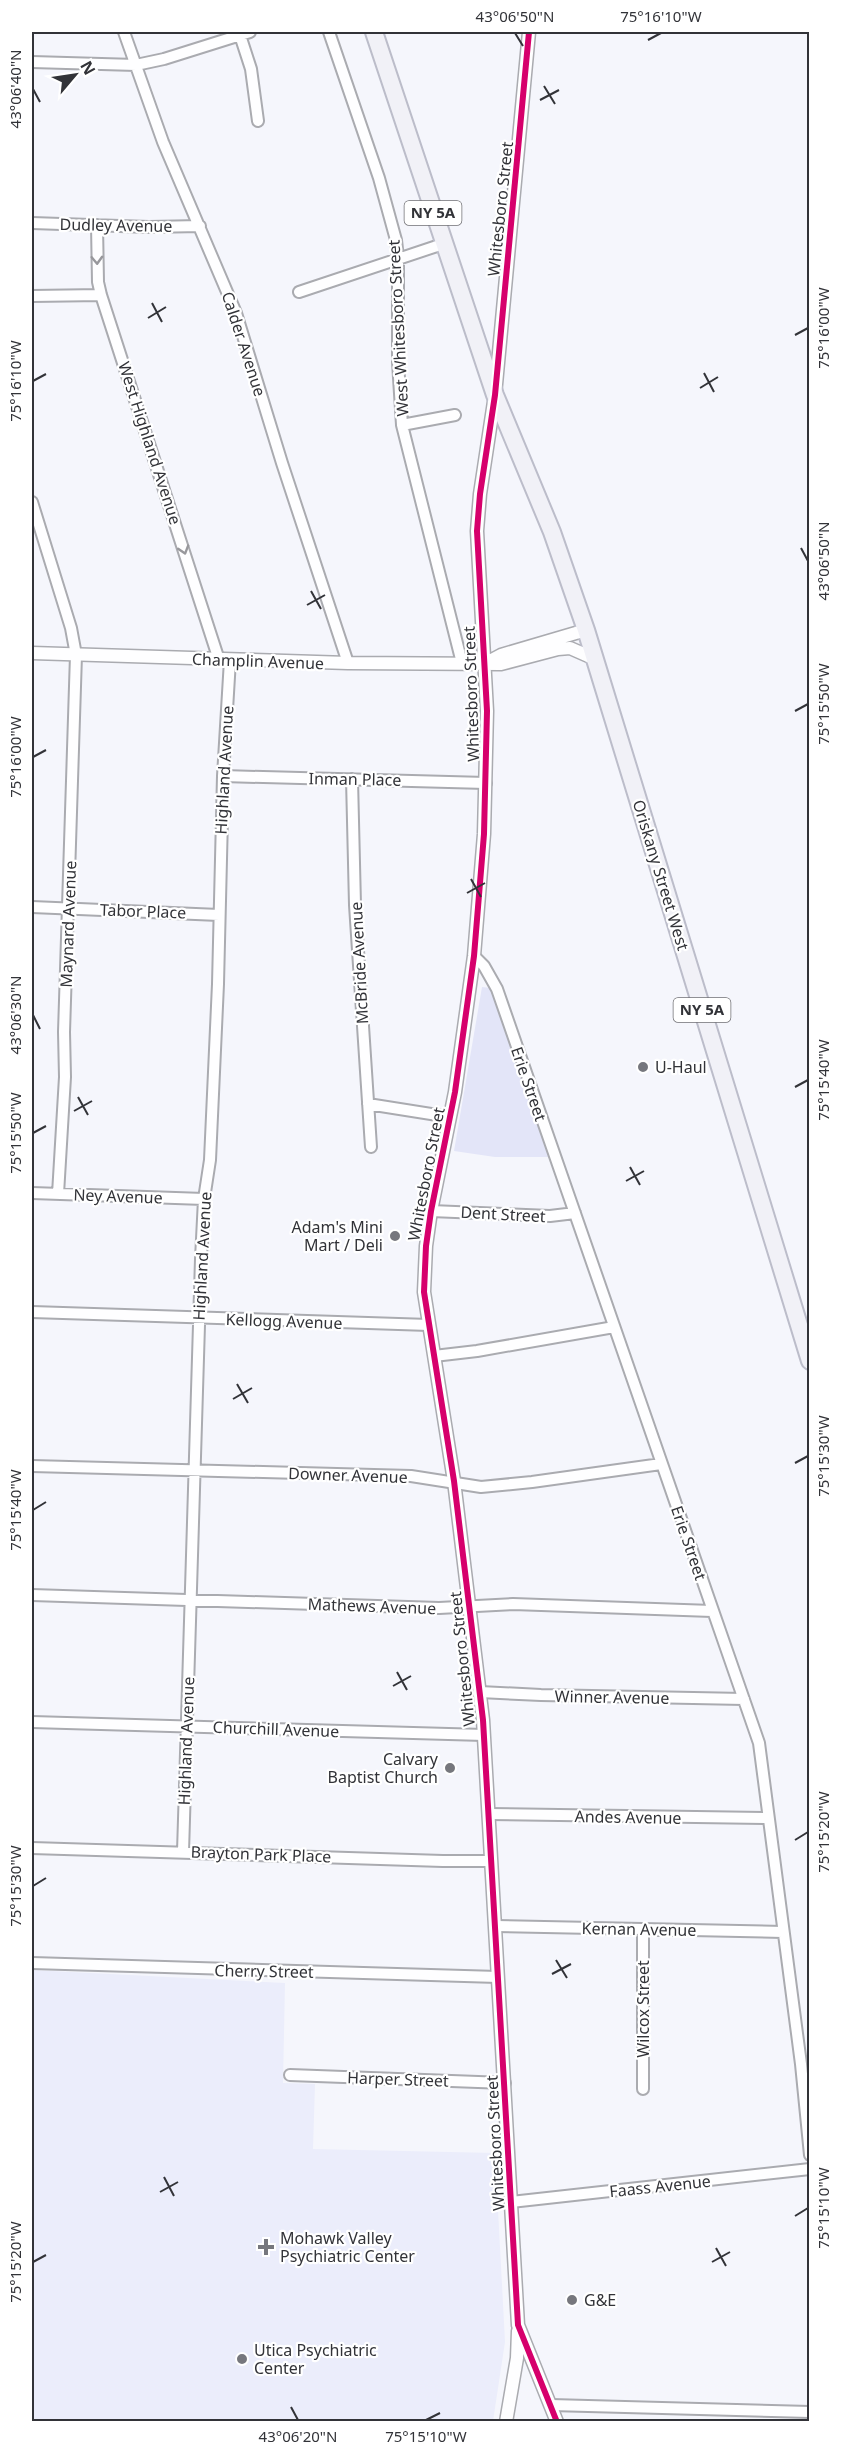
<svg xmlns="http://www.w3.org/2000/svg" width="841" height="2453" viewBox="0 0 841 2453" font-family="'Noto Sans',sans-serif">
<rect width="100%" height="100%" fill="#f5f6fc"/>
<path fill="#ebedfb" d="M32,1970l253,13 -2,100 32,1 -2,65 182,4 10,189 -12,79h-461z"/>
<path fill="#e3e5f8" d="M482,987l9,1 58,169h-54l-41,-6z"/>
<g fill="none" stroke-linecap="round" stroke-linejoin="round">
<defs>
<path id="minor" d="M124,32l39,110 73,171 46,150 66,200
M239,32l12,37 7,52
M329,32l50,146 17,62 2,18v104l4,63 60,238
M32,62l104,3 28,-6 86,-27
M32,223l117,4 51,-1
M97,225l1,57 3,13 118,365
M299,292l144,-48
M32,296l69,-1
M402,425l53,-10
M32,502l39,126 5,27 -12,377 1,45 -7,117
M223,776l263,7
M352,779l3,126 16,242
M32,907l187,8
M474,956l10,10 13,23 262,754 42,321 9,91
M368,1104l82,13
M32,1193l172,6
M431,1211l119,5 25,-3
M32,1312l397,13
M434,1356l43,-5 137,-24
M32,1466l379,10 70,11 51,-5 129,-18
M32,1595l407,13 74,-4 199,7
M480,1692l61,3 203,4
M32,1722l452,13
M488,1814l280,4
M32,1848l411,13h48
M183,1852l18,-593 3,-60 6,-39 8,-176 5,-208 7,-116
M495,1926l288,6
M32,1963l466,14
M290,2075l215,8
M643,2089v-160
M511,2202l299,-33
M551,2405l259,7"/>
<path id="tertiary" d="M529,32l-34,363 -15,99 -3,37 10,180 -3,123 -10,122 -19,136 -24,119 -5,35 -2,46 30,189 29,239 35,605 39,97
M32,653l316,10 153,1 57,-15 12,-1 25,11
M486,663l15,-8 85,-25
M506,2422l11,-64 1,-27"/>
<path id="primary" d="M374,32l121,363 57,137 34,98 224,731"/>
</defs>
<use href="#minor" stroke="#aaabb0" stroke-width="14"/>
<use href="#tertiary" stroke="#aaabb0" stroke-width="15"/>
<use href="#primary" stroke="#bcbdca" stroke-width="20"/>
<use href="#minor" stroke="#fefeff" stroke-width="10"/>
<use href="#tertiary" stroke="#fefeff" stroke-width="12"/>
<use href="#primary" stroke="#f1f1f7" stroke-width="16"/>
<defs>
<path id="cycleway" d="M529,32l-34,363 -15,99 -3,37 10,180 -3,123 -10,122 -19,136 -24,119 -5,35 -2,46 30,189 29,239 35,605 39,97"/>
</defs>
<use href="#cycleway" stroke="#fff" stroke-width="10"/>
<use href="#cycleway" stroke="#d6006c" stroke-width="6"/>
</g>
<defs><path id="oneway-chevron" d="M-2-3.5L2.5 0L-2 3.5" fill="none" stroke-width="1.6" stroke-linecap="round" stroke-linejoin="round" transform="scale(1.5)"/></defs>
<g stroke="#98989c">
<use href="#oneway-chevron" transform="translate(97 260) rotate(88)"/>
<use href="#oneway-chevron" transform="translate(184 550) rotate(73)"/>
</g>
<path fill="none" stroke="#323338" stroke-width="2" d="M515,33l8,13M648,40l13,-7M544,86l11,18M33,89l7,13M540,100l19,-10M152,303l10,19M148,318l18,-11M795,335l13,-7M704,373l10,19M33,381l13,-7M700,388l18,-11M801,548l7,13M311,591l10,18M307,605l18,-10M795,711l13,-7M33,757l13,-7M471,879l10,18M467,893l18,-10M33,1015l7,14M795,1087l13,-7M78,1097l10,18M74,1111l18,-10M33,1133l13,-7M630,1167l10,18M626,1181l18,-10M237,1384l11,19M233,1399l19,-11M795,1463l13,-7M33,1510l13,-8M397,1672l10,18M393,1686l18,-10M795,1840l13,-8M33,1886l13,-8M556,1960l11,18M552,1974l19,-10M164,2177l10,19M160,2192l18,-10M795,2216l13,-8M716,2248l10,18M33,2262l13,-7M712,2262l18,-10M291,2407l7,13M426,2420l14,-7"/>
<g fill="#76777d" stroke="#fff" stroke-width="2">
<circle cx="643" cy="1067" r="6"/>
<circle cx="395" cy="1236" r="6"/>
<circle cx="450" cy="1768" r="6"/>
<path d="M263 2238h6v6h6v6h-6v6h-6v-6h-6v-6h6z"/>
<circle cx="572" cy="2300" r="6"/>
<circle cx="242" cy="2359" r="6"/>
</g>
<g text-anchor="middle" stroke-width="4.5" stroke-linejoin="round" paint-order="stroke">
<g fill="#fff" stroke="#707074" stroke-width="1.5">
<rect x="404.5" y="201" width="57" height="24" rx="4.5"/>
<rect x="673.5" y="998" width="57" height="24" rx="4.5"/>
</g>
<g font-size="15" font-weight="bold" fill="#323338">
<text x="433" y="218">NY 5A</text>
<text x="702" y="1015">NY 5A</text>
</g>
<g font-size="16" fill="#323338" stroke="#fff">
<text transform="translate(500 209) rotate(-84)" y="6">Whitesboro Street</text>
<text transform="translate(116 225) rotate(1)" y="6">Dudley Avenue</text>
<text transform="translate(398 328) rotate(-93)" y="6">West Whitesboro Street</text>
<text transform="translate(244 344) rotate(72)" y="6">Calder Avenue</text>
<text transform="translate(150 443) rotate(72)" y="6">West Highland Avenue</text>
<text transform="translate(258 661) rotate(2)" y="6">Champlin Avenue</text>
<text transform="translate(471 694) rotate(-92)" y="6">Whitesboro Street</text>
<text transform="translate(224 770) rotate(-87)" y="6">Highland Avenue</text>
<text transform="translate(355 779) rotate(1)" y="6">Inman Place</text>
<text transform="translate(661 875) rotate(73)" y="6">Oriskany Street West</text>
<text transform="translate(143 911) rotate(2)" y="6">Tabor Place</text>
<text transform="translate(68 924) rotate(-88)" y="6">Maynard Avenue</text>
<text transform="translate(359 963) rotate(-93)" y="6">McBride Avenue</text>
<text transform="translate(529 1084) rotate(71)" y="6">Erie Street</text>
<text transform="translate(426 1174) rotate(-79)" y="6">Whitesboro Street</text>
<text transform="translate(118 1196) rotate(2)" y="6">Ney Avenue</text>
<text transform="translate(503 1214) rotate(3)" y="6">Dent Street</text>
<text transform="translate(202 1256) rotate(-87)" y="6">Highland Avenue</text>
<text transform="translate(284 1321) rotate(2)" y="6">Kellogg Avenue</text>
<text transform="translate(348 1475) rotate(2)" y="6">Downer Avenue</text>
<text transform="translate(689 1543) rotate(71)" y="6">Erie Street</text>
<text transform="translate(372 1606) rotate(2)" y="6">Mathews Avenue</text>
<text transform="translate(462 1659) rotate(-96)" y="6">Whitesboro Street</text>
<text transform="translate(612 1697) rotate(1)" y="6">Winner Avenue</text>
<text transform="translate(276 1729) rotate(2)" y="6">Churchill Avenue</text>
<text transform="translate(186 1741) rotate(-88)" y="6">Highland Avenue</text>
<text transform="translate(628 1817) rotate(1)" y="6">Andes Avenue</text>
<text transform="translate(261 1854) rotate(2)" y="6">Brayton Park Place</text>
<text transform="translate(639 1929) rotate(1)" y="6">Kernan Avenue</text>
<text transform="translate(264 1971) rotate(1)" y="6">Cherry Street</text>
<text transform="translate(643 2009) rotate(-90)" y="6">Wilcox Street</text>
<text transform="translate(398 2079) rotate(2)" y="6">Harper Street</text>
<text transform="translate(495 2143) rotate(-93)" y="6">Whitesboro Street</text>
<text transform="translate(660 2186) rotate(-6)" y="6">Faass Avenue</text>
</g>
<g font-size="16" fill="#323338" stroke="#fff" text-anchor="start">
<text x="655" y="1073">U-Haul</text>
<text x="383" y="1233" text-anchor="end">Adam's Mini<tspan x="383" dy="18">Mart / Deli</tspan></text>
<text x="438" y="1765" text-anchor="end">Calvary<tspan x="438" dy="18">Baptist Church</tspan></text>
<text x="280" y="2244">Mohawk Valley<tspan x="280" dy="18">Psychiatric Center</tspan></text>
<text x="584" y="2306">G&amp;E</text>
<text x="254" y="2356">Utica Psychiatric<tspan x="254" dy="18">Center</tspan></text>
</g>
</g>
<rect width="841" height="2453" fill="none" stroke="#ffffff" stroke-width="66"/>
<g transform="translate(75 75) rotate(61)" stroke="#ffffff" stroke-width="4.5" paint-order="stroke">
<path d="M0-4.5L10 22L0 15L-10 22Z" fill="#323338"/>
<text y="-9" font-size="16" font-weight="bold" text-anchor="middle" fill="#323338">N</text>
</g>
<rect x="33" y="33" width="775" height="2387" fill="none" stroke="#323338" stroke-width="2"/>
<g font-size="15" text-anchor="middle" fill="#323338">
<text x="515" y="22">43°06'50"N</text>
<text x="661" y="22">75°16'10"W</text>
<text transform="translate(16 89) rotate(-90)" y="5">43°06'40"N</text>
<text transform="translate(824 328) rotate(-90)" y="5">75°16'00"W</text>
<text transform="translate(16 381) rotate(-90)" y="5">75°16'10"W</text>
<text transform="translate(824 561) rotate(-90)" y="5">43°06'50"N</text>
<text transform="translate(824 704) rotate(-90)" y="5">75°15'50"W</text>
<text transform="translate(16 757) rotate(-90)" y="5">75°16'00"W</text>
<text transform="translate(16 1015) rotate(-90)" y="5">43°06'30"N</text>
<text transform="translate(824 1080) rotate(-90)" y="5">75°15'40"W</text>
<text transform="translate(16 1133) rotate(-90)" y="5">75°15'50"W</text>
<text transform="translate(824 1456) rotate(-90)" y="5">75°15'30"W</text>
<text transform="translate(16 1510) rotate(-90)" y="5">75°15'40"W</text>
<text transform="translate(824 1832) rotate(-90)" y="5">75°15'20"W</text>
<text transform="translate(16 1886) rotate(-90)" y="5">75°15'30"W</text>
<text transform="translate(824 2208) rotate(-90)" y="5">75°15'10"W</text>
<text transform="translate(16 2262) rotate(-90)" y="5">75°15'20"W</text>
<text x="298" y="2442">43°06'20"N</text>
<text x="426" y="2442">75°15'10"W</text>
</g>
</svg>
